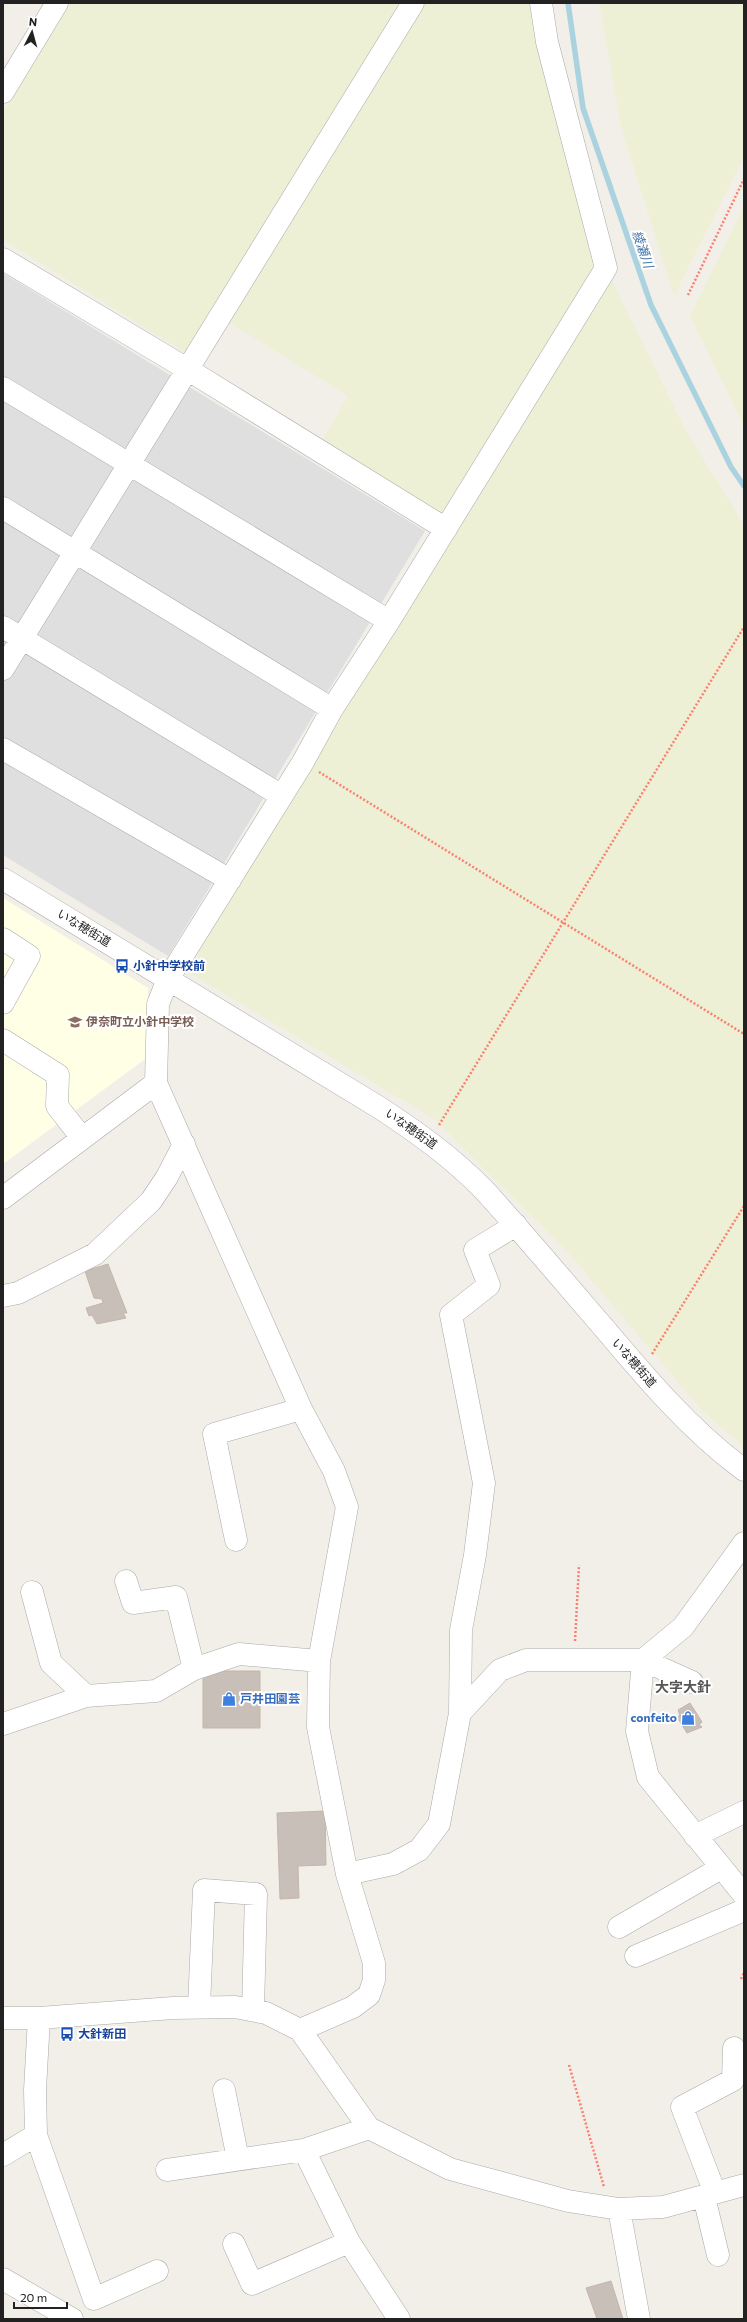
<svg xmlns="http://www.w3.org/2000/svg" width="747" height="2322" viewBox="0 0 747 2322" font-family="Commissioner,'Noto Sans JP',sans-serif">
<rect width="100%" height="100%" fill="#f2efe9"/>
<path fill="#e0dfdf" d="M3,273l422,258 -257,425 -165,-101z"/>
<path fill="#ffffe5" d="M3,898l145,90v69l-145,107z"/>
<path fill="#eef0d5" d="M69,3h335l-215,352 -186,-115v-128z
M422,3h112l63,257 -152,256 -123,-75 26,-45 -121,-75z
M599,3h145v154l-70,139 -53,-169z
M744,206v220l-54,-110z
M609,275l76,154 59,96v921l-39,-32 -140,-165 -131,-130 -251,-150z"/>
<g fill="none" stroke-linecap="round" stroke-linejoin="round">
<path stroke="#aad3df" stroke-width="5.5" d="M568,3l15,105 68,197 80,162 13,19"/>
</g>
<path fill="#c7bfb8" stroke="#c4b6ab" d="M108,1264l19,49h-4l3,5 -29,6 -5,-9 -3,1 -3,-8 17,-5 -1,-4 -8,-1 -9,-27z
M203,1671h57v57h-57z
M690,1703l12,19 -3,3 3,2 -15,6 -10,-16 3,-2 -2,-5z
M325,1811l1,54 -28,1 1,32 -19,1 -3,-86z
M611,2281l12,38h-26l-11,-31z"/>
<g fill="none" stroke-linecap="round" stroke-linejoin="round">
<defs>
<path id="minor" d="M3,92l54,-89
M3,259l184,110 259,160
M3,388l386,233
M3,508l329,201
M3,627l279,169
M3,669l410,-666
M3,749l227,131
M3,879l377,229c38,25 73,50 105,83 41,45 79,91 119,137 43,51 86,102 140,142
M3,939l26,17 -26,47
M3,1040l55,35 -1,31 25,32
M3,1198l153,-115
M3,1296l15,-3 77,-39 56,-53 16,-24 17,-33
M236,1540l-22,-106 87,-25
M744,1543l-61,84 -40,33 -6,71 11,46 96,118
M126,1581l7,22 43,-6 18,72
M32,1592l19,71 35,33
M460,1713l1,-83 14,-75 9,-72 -33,-168 38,-30 -14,-35 41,-25
M3,1724l83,-28 70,-5 38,-22 45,-15 80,7
M695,1836l49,-24
M347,1874l46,-10 26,-14 20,-26 21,-111 40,-43 26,-10h117l49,22
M619,1927l102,-59
M636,1956l108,-46
M199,2007l5,-117 52,4 -3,116
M3,2018h36l134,-10 62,-1 31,6 34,17 69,98 81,41 118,32 51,8 44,-2 81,-22
M300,2030l53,-23 16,-12 5,-15v-17l-27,-89 -29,-147 1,-66 28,-154 -13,-36 -33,-62 -145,-326 2,-79 10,-25 135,-217 29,-53 57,-88 217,-353 -59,-226 -6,-39
M224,2090l14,69
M369,2128l-65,22 45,92 50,77
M36,2135l58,164 63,-28
M3,2155l33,-20 -1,-45 4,-72
M167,2170l137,-20
M715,2193l-33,-86 51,-27 1,-32
M704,2197l14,58
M619,2209l20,110
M234,2244l18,40 97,-42
M3,2279l69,40"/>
</defs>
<use href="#minor" stroke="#a9a9a9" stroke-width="23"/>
<path stroke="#fa8072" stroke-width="2.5" stroke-dasharray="2 2" stroke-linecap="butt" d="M688,295l56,-116
M319,772l425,262
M439,1125l305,-498
M652,1354l92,-148
M575,1641l4,-76
M741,1979l3,-6
M569,2065l35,122"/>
<use href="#minor" stroke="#fff" stroke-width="22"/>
</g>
<defs>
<symbol id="bus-bare" viewBox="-9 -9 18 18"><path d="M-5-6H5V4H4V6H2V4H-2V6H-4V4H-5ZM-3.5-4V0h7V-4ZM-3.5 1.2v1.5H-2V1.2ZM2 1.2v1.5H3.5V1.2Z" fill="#1a4fb4" stroke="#fff" stroke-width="2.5" paint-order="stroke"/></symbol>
<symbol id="school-bare" viewBox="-9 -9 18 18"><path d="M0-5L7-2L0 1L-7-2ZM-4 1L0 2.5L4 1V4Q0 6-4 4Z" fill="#8d6e63" stroke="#fff" stroke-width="2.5" paint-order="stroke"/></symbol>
<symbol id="shop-bare" viewBox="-9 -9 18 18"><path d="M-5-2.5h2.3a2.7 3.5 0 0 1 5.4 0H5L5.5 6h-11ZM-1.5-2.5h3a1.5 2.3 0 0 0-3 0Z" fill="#3f7fe0" stroke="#fff" stroke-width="2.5" paint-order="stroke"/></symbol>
</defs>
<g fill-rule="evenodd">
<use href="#bus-bare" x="112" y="956" width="20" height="20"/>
<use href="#school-bare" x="65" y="1012" width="20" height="20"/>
<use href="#shop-bare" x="219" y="1689" width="20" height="20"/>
<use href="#shop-bare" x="678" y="1708" width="20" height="20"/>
<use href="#bus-bare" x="57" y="2024" width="20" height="20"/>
</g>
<g text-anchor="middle" stroke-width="4" stroke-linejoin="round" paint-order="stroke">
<g font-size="12" fill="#222" stroke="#fff">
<text transform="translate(84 928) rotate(31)" y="4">いな穂街道</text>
<text transform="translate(411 1129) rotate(35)" y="4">いな穂街道</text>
<text transform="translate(634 1363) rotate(49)" y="4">いな穂街道</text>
</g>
<g font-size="12" font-weight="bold" fill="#164399" stroke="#fff" text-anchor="start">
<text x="133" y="970">小針中学校前</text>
<text x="78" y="2038">大針新田</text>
</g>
<g font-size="12" font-weight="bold" fill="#785e54" stroke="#fff" text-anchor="start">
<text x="86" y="1026">伊奈町立小針中学校</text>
</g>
<g font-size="12" font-weight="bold" fill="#366cbe" stroke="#fff" text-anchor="start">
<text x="240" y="1703">戸井田園芸</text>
<text x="677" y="1722" text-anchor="end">confeito</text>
</g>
<g font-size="13" font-style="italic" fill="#4a7aab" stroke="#fff">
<text transform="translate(643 249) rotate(71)" y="5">綾瀬川</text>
</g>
<g font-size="14" font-weight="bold" fill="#555" stroke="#fff">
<text x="683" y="1692">大字大針</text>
</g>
</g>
<rect width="747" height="2322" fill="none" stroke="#222222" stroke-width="8"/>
<g transform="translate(32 32) rotate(6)" stroke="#ffffff" stroke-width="3" paint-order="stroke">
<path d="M0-3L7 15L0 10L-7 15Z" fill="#222222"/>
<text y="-6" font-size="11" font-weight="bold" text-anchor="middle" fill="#222222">N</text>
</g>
<path d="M14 2302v6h53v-6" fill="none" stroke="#222222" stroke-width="2"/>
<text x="20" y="2302" font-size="12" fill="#222222" stroke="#ffffff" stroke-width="3" paint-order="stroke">20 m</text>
</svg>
